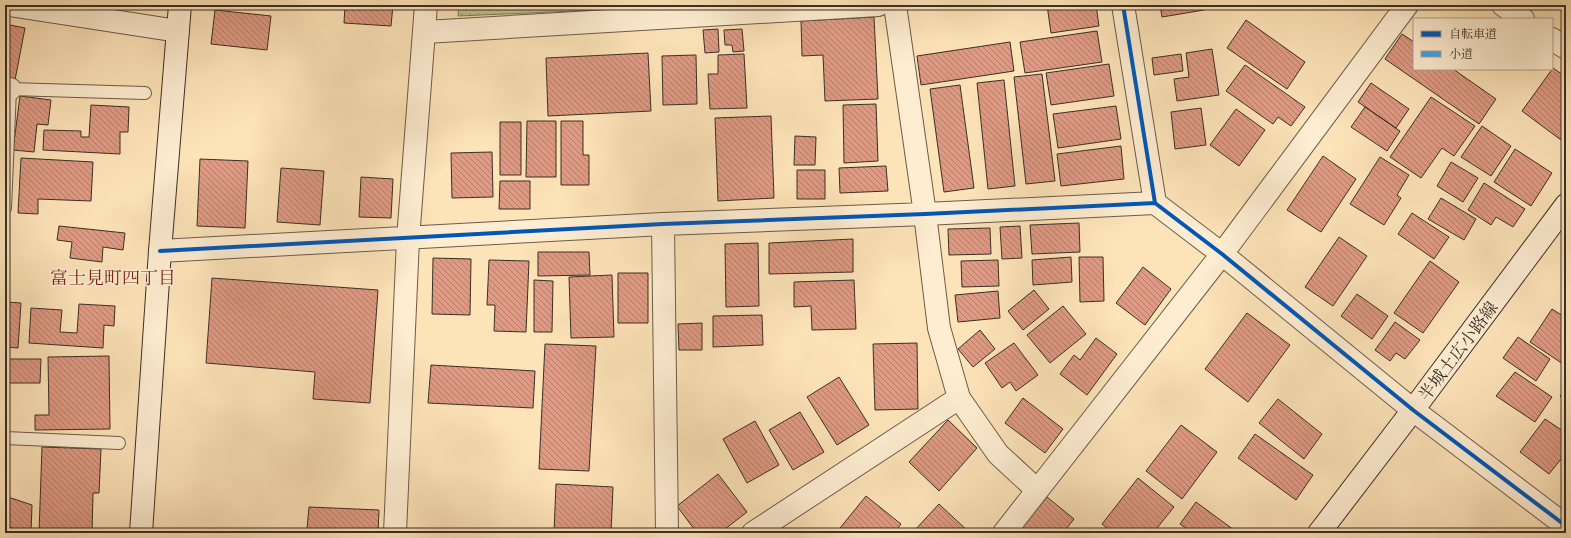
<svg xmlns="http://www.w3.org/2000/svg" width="1571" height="538" viewBox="0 0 1571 538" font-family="'Sorts Mill Goudy','Noto Serif JP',serif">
<defs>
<pattern id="park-dots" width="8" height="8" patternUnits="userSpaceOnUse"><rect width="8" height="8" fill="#c2c38d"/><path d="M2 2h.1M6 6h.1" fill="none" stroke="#9f9f73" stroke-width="1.8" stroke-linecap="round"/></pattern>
<pattern id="building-back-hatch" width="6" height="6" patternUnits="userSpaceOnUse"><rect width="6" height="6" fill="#e09982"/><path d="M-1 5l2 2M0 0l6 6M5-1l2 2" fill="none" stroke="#b77d6a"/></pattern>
</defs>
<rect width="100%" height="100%" fill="#fde3b8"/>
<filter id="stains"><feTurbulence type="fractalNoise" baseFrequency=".005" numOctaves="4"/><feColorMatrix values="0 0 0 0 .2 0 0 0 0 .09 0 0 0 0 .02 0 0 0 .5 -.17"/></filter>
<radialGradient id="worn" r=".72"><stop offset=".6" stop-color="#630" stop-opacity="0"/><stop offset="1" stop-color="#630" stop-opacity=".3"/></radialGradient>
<path fill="url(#park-dots)" stroke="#7e7959" d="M459,5h255l-256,11z"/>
<path fill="url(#building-back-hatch)" stroke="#3a2f25" d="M345,5h48l-2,21 -47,-3z
M1047,5h49l3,21 -48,7z
M1160,5h43l1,5 -42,7z
M215,10l56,6 -4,34 -56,-6z
M874,17l4,82 -53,2 -2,-46 -21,1 -1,-35z
M1246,20l59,42 -18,27 -60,-41z
M5,24l20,4 -10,52 -10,-2z
M718,29l1,23 -14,1 -2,-23z
M742,29l2,22 -11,1 -1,-7h-7l-1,-15z
M1097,31l5,31 -77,11 -5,-31z
M1402,34l12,8v27h39l43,30 -17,25 -94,-65z
M1010,42l4,29 -93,14 -4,-29z
M1212,49l7,46 -42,6 -3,-22 15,-2 -3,-24z
M648,53l3,58 -103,5 -2,-58z
M744,54l3,54 -37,1 -2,-35h10v-19z
M1181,54l2,17 -29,4 -2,-17z
M696,55l1,49 -34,1 -1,-49z
M1109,64l5,32 -63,9 -5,-32z
M1245,65l60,42 -14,19 -13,-9 -5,7 -47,-33z
M1553,68l13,9 -1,66 -43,-32z
M1042,74l13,107 -29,3 -12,-107z
M1004,80l11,106 -27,3 -11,-106z
M1371,83l38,26 -13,19 -38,-26z
M960,85l14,103 -30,4 -14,-103z
M20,96l31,4 -3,25 -11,-1 -3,28 -21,-2z
M1431,97l44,29 -21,30 -12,-8 -21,30 -31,-21z
M876,104l2,57 -34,2 -1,-58z
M91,105l38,2 -1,25h-8v22l-77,-4 1,-20 37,1v6h8z
M1116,106l5,33 -63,9 -5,-34z
M1365,107l35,24 -13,20 -36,-24z
M1201,108l5,37 -31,4 -4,-37z
M1236,109l29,21 -26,36 -29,-21z
M771,116l3,82 -56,3 -3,-83z
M527,121h29v56h-30z
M561,121h22v34h6v30h-28z
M500,122h21v53h-21z
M1482,126l29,20 -20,30 -30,-19z
M795,136l21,1 -1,28h-21z
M1121,146l3,33 -63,7 -4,-32z
M1515,149l37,24 -21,33 -37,-24z
M492,152l1,45 -41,1 -1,-45z
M1323,156l33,23 -35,53 -34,-22z
M1380,157l29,18 -12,20 4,3 -17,27 -34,-21z
M21,158l72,4 -2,39 -53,-2v15l-20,-1z
M200,159l48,2 -3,67 -48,-2z
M1451,162l27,16 -15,24 -26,-16z
M886,166l2,25 -48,2 -1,-25z
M281,168l43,3 -4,54 -43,-3z
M797,170h28v29h-28z
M361,177l32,2 -2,39 -32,-1z
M500,181h30v28h-31z
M1484,183l41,26 -12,18 -17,-10 -5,8 -23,-15z
M1441,198l35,21 -12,21 -36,-21z
M1412,213l37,24 -15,22 -36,-25z
M1079,223l1,29 -48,2 -2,-29z
M59,226l66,7 -2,17 -20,-3 -1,15 -32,-4 2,-16 -15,-2z
M1020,226l2,32 -20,1 -2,-32z
M990,228l1,26 -42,1 -1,-26z
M1339,237l28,19 -34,50 -28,-19z
M853,239v33l-84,2v-31z
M758,243l1,63 -33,1 -1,-63z
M538,252h51l1,23 -52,1z
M1071,257l1,25 -39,3 -1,-25z
M1079,257h24l1,44 -24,1z
M433,258l38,1 -1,56 -38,-1z
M489,260l40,1 -3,71 -32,-1 1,-26h-8z
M998,260l1,26 -37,1 -1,-26z
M1430,261l29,21 -36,51 -29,-20z
M1143,267l28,22 -26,36 -29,-22z
M618,273h30v50h-30z
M612,275l2,62 -43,1 -2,-61z
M212,278l166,12 -8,113 -57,-4 2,-27 -109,-9z
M534,280l19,1 -1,51h-18z
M854,280l2,49 -44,1 -1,-24 -17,1v-25z
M1034,290l15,19 -26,21 -15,-19z
M998,291l2,27 -42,4 -3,-27z
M1357,294l31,22 -16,23 -31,-23z
M5,302l16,1 -3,45 -13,-1z
M79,304l36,2 -1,20 -10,-1 -1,23 -74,-5 2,-35 31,2 -2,22 17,1z
M1063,306l23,28 -36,29 -23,-28z
M1552,309l14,9v48l-36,-24z
M1247,313l43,32 -42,57 -43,-33z
M762,315l1,30 -50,2v-31z
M1395,322l25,18 -15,19 -9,-6 -6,8 -15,-11z
M702,323v27h-23l-1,-26z
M980,330l15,19 -22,18 -15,-18z
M1518,337l32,22 -14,22 -33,-23z
M1096,338l21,16 -30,41 -27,-21 14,-19 6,5z
M917,343l1,66 -43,1 -2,-66z
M1014,343l24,32 -22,16 -6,-9 -8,6 -17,-25z
M545,344l51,2 -7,125 -50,-2z
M109,356l1,73 -75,1v-15h14l-1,-58z
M5,359h36l-1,24h-35z
M431,365l104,6 -2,37 -105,-5z
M1515,372l37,25 -17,25 -39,-26z
M839,377l30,48 -32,20 -30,-48z
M1566,388v12l-6,-4z
M1023,398l40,31 -18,24 -40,-30z
M1278,399l44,35 -18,25 -45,-36z
M800,412l24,40 -31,18 -24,-40z
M1545,419l21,14v20l-17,21 -29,-22z
M948,420l29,28 -38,43 -30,-29z
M755,421l24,44 -32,18 -24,-44z
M1181,425l36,27 -35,47 -36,-28z
M1255,434l58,41 -17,25 -58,-42z
M42,447l59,2 -2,44h-6l-1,40h-53z
M718,474l29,38 -27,21h-23l-20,-27z
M1138,478l36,29 -21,26h-40l-11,-9z
M556,484l57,3 -2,46h-57z
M5,496l27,9 -1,28 -26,-7z
M866,496l35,28 -7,9h-58z
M1047,497l27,22 -11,14h-39l-4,-3z
M1196,502l42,31h-45l-13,-9z
M939,504l31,29h-53l-2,-3z
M309,507l70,3 -1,23h-64v-4h-7z"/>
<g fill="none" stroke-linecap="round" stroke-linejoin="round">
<defs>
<path id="lane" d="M5,208l5,-119 135,4
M5,438l114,5"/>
<path id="street" d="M9,5l169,26
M895,5l30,209 14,114 20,70 39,56 39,36
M1123,5l32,198 67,51 191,156 153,116
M1503,5l20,14
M425,32l453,-27
M1552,39l14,9
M5,88l5,1
M663,224l4,309
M160,251l503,-27 262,-10 230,-11
M395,533l13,-294 18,-234
M753,533l206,-135
M1004,533l218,-279 185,-249"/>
<path id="secondary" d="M141,533l19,-282 20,-246
M1319,533l94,-123 153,-205"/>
</defs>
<use href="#lane" stroke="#6b5c4a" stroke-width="14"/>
<use href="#street" stroke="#6b5c4a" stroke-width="24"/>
<use href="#secondary" stroke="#3a2f25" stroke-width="24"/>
<use href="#lane" stroke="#feedd1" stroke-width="12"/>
<use href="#street" stroke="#feedd1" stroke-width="22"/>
<use href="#secondary" stroke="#feedd1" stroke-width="22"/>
<path stroke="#3fa3eb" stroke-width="3" stroke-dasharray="6 3" stroke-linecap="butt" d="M1006,530l3,3"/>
<defs>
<path id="cycleway" d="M1123,5l32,198 67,51 191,156 153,116
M160,251l503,-27 262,-10 230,-11"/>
</defs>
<use href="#cycleway" stroke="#feedd1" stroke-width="6"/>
<use href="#cycleway" stroke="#0057b8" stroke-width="4"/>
</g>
<g text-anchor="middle" stroke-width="3.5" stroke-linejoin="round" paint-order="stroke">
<g font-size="17" fill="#3a2f25" stroke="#feedd1">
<text transform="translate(1458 351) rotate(-53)" y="6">半城土広小路線</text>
</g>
<g font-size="18" fill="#7a1f14" stroke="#feedd1">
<text x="113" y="284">富士見町四丁目</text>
</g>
</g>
<rect width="1571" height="538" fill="none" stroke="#fde3b8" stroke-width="20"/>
<rect x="6" y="6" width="1559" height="526" fill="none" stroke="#3a2f25" stroke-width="2"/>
<rect x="10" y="10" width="1551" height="518" fill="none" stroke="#3a2f25"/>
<rect x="1413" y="18" width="140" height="52" fill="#feedd1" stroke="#b0a18c"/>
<rect x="1421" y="31" width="20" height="6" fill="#0057b8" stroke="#b0a18c"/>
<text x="1449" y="38" font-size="12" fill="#3a2f25">自転車道</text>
<rect x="1421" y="51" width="20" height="6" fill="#3fa3eb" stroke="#b0a18c"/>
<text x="1449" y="58" font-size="12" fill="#3a2f25">小道</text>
<rect width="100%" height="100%" filter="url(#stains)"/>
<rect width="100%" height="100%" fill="url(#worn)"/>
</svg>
